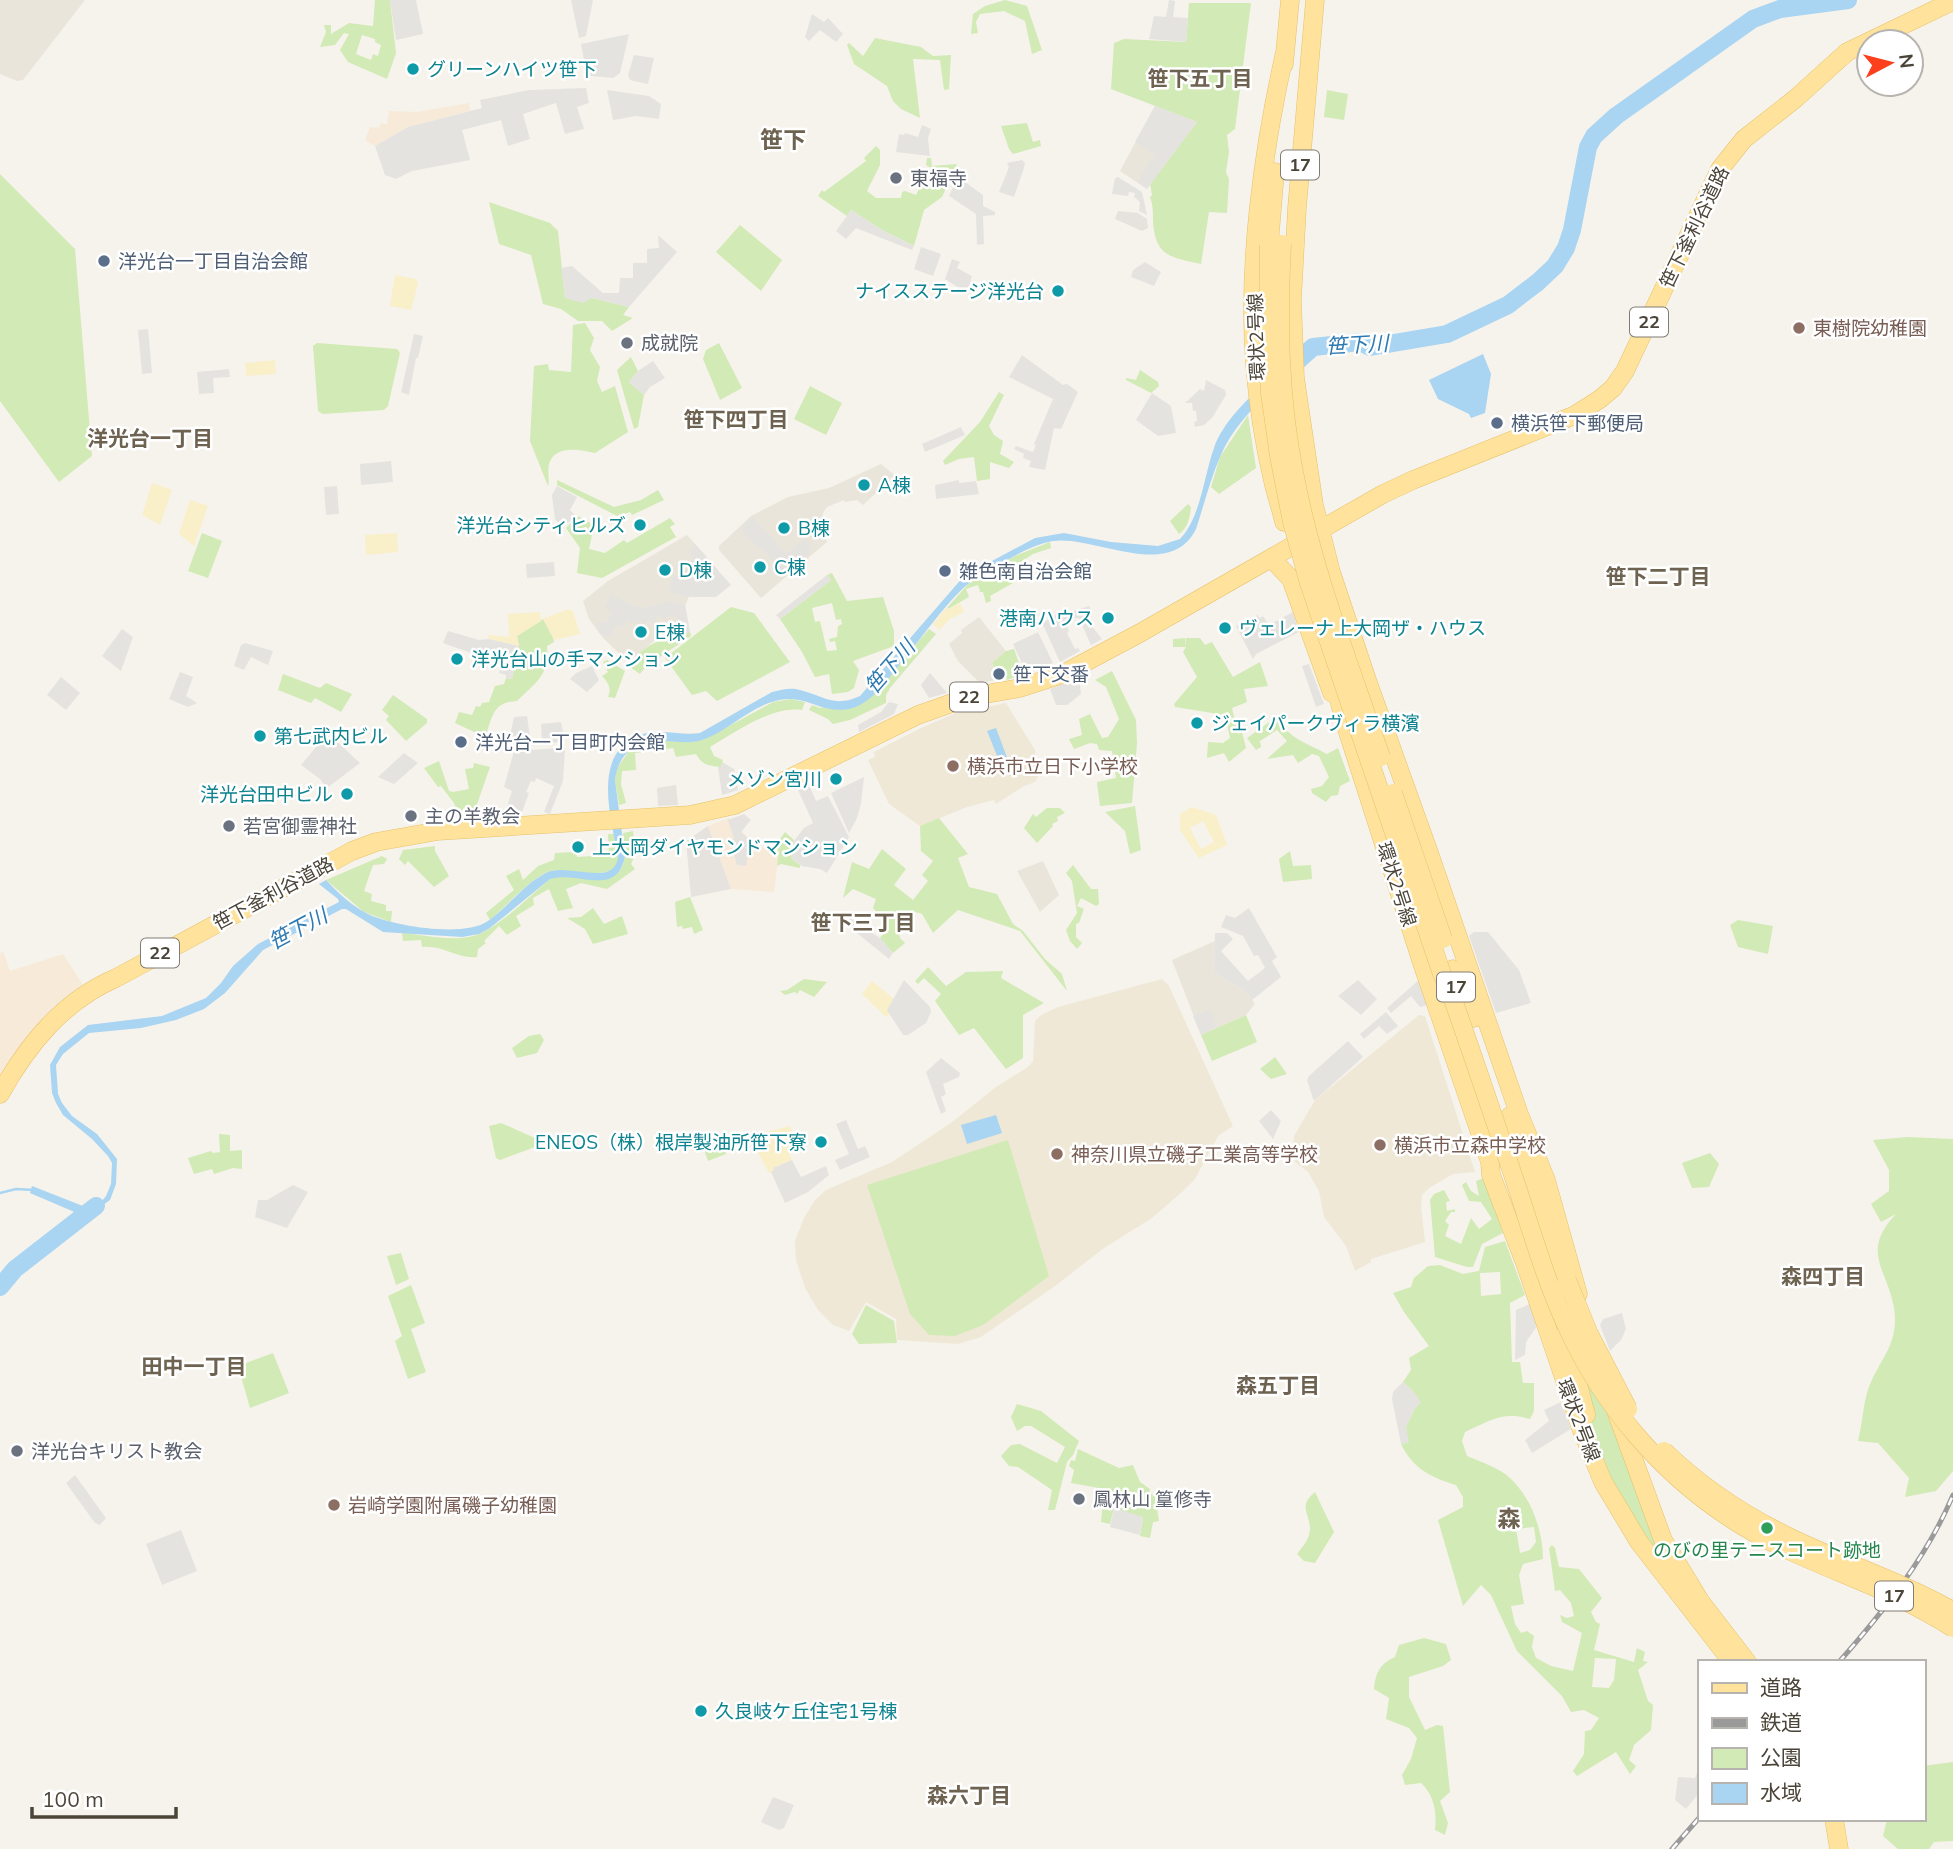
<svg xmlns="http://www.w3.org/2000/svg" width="1953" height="1849" viewBox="0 0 1953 1849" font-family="Mulish,'Noto Sans JP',sans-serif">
<rect width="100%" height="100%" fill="#f6f3ec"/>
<path fill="#eae5da" d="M0,0h85l-62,80 -6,1 -17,-7z
M1155,106l42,16 -50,67 -27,-18z
M881,464l16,13 -5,11 -15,4 -14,13 -6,-5 -12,2 -1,-2 -17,7 -4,6 -2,15 6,14 -66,56 -42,-48v-4l32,-30 37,-19 41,-9z
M687,535l19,21 -21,50 5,26 -36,9 -19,16 -15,-3 -17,-16 -14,-19 -6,-18 25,-20z
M979,617l27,34 -14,12 4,17 -16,3 -22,-22 -9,-17 13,-11 -1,-3z
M1043,861l16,34 -19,17 -23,-41z
M1215,941l-1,32 33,19 8,12 -9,11 -45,20 -29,-75z"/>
<path fill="#f7ead8" d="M469,103l1,8 -62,16 -33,19 -10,-6 5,-13 9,1 2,-5 6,1 2,-13 28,1z
M729,818l27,28 23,4 -5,42 -43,-3 -23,-63z
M3,951l7,20 53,-17 20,31 -25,20 -25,25 -23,29 -10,19v-124z"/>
<path fill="#e6e2dd" d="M1118,211l20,2 9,6 1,9 -6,3 -27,-12z
M676,785l2,20 -20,1 -1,-18z
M708,826l23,63 -40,8 -5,-56z"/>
<path fill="#efe8d6" d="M1006,703l29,47 3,27 -3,5 -11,4 -28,18 -2,-4 -27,7 -47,19 -31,-22 -21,-44 7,-3 -1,-5 47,-24 35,-15z
M1162,979l7,7 64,140 -15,10 -23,43 -13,13 -30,26 -48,30 -49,38 -74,51 -23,7 -61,-4 -1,-21 -30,-17 -17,29 -16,-6 -15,-15 -13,-22 -9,-28 -1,-19 9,-23 11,-18 11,-10 66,-28 59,-39 45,-36 32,-20 5,-6 2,-40 6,-6 17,-8z
M1419,1015l6,1 50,156 -22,2 -24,14 -7,7 -1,11 4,36 -54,17v3l-16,9 -9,-25 -22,-29 -5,-26 -11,-19 -13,-10 -2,-8 1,-18 21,-36z"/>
<path fill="#d2eab5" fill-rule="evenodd" d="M375,0h15l6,53 -9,26 -39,-17 -8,-12 9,-16 -5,-1 -9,12 -15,2 6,-15 -2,-7h7v9l18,-11 24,3zM362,35l13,4v3l6,3 -3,11 -5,-2 -2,6 -15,-6z
M1005,0l22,6 15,44 -10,4 -7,-33 -21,-10 -24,3 -4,8 2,11 -7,1 2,-20 12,-8z
M1189,3h62l-16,126 -8,6 2,17 -3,20 3,7 -2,34 -18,-1 -8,52c-32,-7 -46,-8 -48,-44 0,-9 0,-15 -3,-23l2,-2 -2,-11 47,-62 -86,-33 3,-46 10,-4 62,3z
M875,38l46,9 12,9 18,-1 -2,34 -5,1 -4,-30 -27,-1 7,59 -19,-9 -8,-8 -6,-15 -33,-22 -7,-19 2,-2 14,13z
M1327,90l21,4 -4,26 -20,-3z
M1027,123l6,19 7,-2 1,6 -28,8 -4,-5 -8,-23z
M876,146l4,4v15l-13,26 9,7h25l1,-6 3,-1 11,4 7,-14 5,-1 3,-12 -5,-3 1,-7h4l1,8 25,-2 -15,33 -18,13 -10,36 -32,-16 -31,-20 -4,6 -29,-20 4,-6 2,2 42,-31 -2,-3z
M0,174l75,75 17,207 -33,26 -59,-81z
M489,202l61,21 8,8 7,67h27l37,9 -6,8 10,3 -21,13 -10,-10h-24l-17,-12 -18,-5 -12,-49 -32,-11z
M740,225l42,35 -21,31 -45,-39z
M585,323l9,15 -4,12 10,17 -3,14 5,11 13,-6 13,46 -33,21c-14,-3 -40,-9 -46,11 -2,7 1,16 -1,22l-18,-45 4,-75 14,-2 1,6 22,2 2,-47z
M317,343l80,6 3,4 -12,53 -4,4 -61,4 -5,-3 -5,-65z
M719,343l23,45 -22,12 -17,-41 3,-9z
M631,357l7,14 -9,11 15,13 -6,32 -4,2 -17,-59z
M1140,370l18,12 1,4 -8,7 -25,-13v-2l10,2z
M810,386l32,17 -16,32 -32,-16z
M999,392l5,3 -15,31 5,9 9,6 -3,13 14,8 -5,6 -19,-6v17l-13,2 -3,-24 -15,2 -14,6 -2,-4 37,-39z
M1248,415l8,53 -37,26 -8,-7 9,-30z
M557,480l57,27 27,-7 17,-10 6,10 -32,15 -2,-3 -8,3 1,4 -66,-34z
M1188,504l3,3c-1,10 -3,21 -12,27l-9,-13z
M578,516l16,9 -5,24 16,4 19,-13 3,3 43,-25 5,6 -5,3 6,10 -74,41 -25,-5 3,-25 -14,-20z
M202,533l20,8 -14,37 -20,-7z
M1050,542l1,6 -18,6 -25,16 5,13 -23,13 1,5 -5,2 -3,-11h-3l-2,-7 -12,4 3,8 -21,12 -1,-1 22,-25 46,-27z
M832,573l15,28 36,-4 11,34v15l-41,15 6,9 -5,18 -6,4 -16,2 -3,-20 -14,3 -13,-25 -22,-33 51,-39 -4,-5zM832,603l4,17 5,-1 1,5 -4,2 -1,11 -8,2 1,3 5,-1 2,9 -10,1 -7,-30 -5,1 -3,-14z
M731,607l23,6 36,49 -73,39 -11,-10 -14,4 -27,-37z
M543,619l10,17 1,6 -7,4c2,30 -10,35 -30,55 -25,1 -24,16 -32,36l-30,-14 4,-11 13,3 4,-9 4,1 2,-4 7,-1 6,-16 9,-2 2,-6 6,1 7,-33 -2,-10z
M929,629l7,5 -46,54 -4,7v8l-36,17 -17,4 -5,-5 -19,-9 3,-5 8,3 51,-11z
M690,632l1,4c-12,9 -45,28 -51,38l-10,-7c11,-24 37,-30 60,-35z
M1185,638l1,8v-8h14l5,7 7,-3 21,35 27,-15 8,24 -24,3 3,13 -15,6 6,26 4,-2 4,16 -17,14 -5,-9 -17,5 1,-16 15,1 7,-5 -5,-23 -50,-8 -1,-3 23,-27 -14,-25 3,-5h-13v-8z
M1014,649l9,25 -16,6 -5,-14 -8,2 -2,-5 14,-12z
M607,660l18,11 -10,27 -7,-1c4,-9 0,-15 -6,-21l6,-4 -5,-10z
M1112,671l24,49 1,23 -5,60 -32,3 -3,-24 19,-4 -4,-27 -13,-1 -2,-6 -7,-1 -16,6 -5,-10 13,-4 -3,-16 11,-5 12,24 6,-1 11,-18 -13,-32 -11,-7z
M283,674l37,14 6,-5 26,11 -11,18 -26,-14 -4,5 -33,-13z
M393,695l34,24v4l-21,18 -20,-21 3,-4 -7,-6z
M791,699l14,3 -3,8c-31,-4 -66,22 -92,37l4,9 9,4 -2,7c-12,-1 -19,-2 -25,-13l-20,3 -3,-9 -38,5 1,17 -14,1 -1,13 5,19 -7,2 -4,-25 2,-12 12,-17 9,-6 17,-5 37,2 13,-3 68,-37z
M1278,716c6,21 31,28 49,38l11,-6 12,33 -10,5 -2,9 -7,1 -5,6 -14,-9 -1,-4 11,-3 7,-9 -10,-21 -7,-2 -14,9 -5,-8 -26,4 20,-18 -10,-11 -17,11 1,6 -5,3 -9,-12z
M439,761l10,30 4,1 16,-3 -4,-20 8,-1 1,-5 16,4 -15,43 -18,2 -3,-9 -13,-17 -3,1 -14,-19z
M1135,806l6,44 -11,4 -5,-23 -20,-19z
M1047,808h13l5,5 -8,4 1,4 -6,3 1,2 -16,17 -13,-15 9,-14 3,3z
M939,818l29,36 -10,4 11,29 28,7 16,30 10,7 22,28 17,15 5,17 -47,-60 -62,-21 -25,23 -11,-19c-13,-5 -17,0 -25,9l3,15 5,5 -12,10 -13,-15 8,-11 -15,-19 3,-9 -23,-10 -10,9 9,-36 17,7 13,-20 24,20 -12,16 19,15 15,-19 -6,-6 11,-14 -12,-10 -1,-25z
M633,831l3,22 -5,11 4,5 -28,20 -26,-6 -15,6 7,19 -15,3 -9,-22 -16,9 1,7 -18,11 5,10 -14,9 -8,-9 -15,15 2,2 -8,6 -1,8c-21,2 -33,-12 -55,-10l-1,-7 -18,1 -1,-8c23,2 55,10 77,1 22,-9 52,-39 71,-55l8,-3 59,-2c11,-12 8,-25 6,-41z
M785,832l9,8 -4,6 2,13 8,6v3l-19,-4 -4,2 2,-15 -6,-2z
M608,834h6c2,7 5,19 4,26 -5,25 -52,5 -70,12 -19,8 -42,34 -58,48l-4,-7 28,-23 -8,-14 13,-7 4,11 15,-14 16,-6 1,-7 21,-1 1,5 32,-2z
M435,846v5l14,25 -15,11 -26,-26 -3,4 -6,-6 4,-9z
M1290,851l3,15 18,-1 1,14 -29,3 -4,-23z
M382,856l5,3 -3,5 -11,1 -9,26 8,3 -1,7 15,4v6h6l-1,11 -27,-10 -38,-32z
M1073,865l18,24h7l1,15 -3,2 -15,-8 -4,8 7,3 -5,14 -3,1v13l6,6 -5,6 -7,-8 -4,-11 11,-17 -5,-32 -6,-8z
M690,897l13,33 -9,4 -2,-7 -9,2 -1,-3 -5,1 -2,-25z
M593,908l11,16 18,-8 6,18 -35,10 -8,-15 -18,-11 14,-1z
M1738,920l35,6 -5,28 -30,-7 -8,-22z
M928,967l18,19 20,-14 37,-1 -2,7 43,25 -21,12v43l-17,11 -32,-41 -15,7 -24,-34 6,-7 -17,-16 -6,6 -3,-3z
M804,979l23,3 -13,15 -14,-7 -3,4 -2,-2 -10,3 -5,-4 7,-1z
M1246,1015l11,27 -45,19 -11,-26z
M540,1034l4,6 -7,13 -20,5 -5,-10 17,-12z
M1275,1057l12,17 -16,5 -11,-10z
M501,1123l45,20 -46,17 -4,-2 -7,-32z
M219,1134l11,1v16l12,-1v19l-9,-1 -19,6 -2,-5 -18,5 -6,-16 23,-7 2,2 7,-1z
M1908,1137l45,2v332l-17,20 -31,6 4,-19 -31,-35 -20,-2c4,-16 5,-33 9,-48 10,-33 33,-46 27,-85 -7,-40 -34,-56 2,-94l-15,8 -10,-18 18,-13v-21l-16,-30z
M720,1138l6,16 -18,7 -6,-17z
M1008,1140l41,136 -66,49 -28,11 -26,-1 -19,-21 -43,-129z
M1710,1153l9,11 -10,23 -17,1 -10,-25z
M1484,1178l19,55 -21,11 -9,23h-6l-32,-10 -5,-57 4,-6 10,-4 6,11 -4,1 1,9 8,-2v3h-4l-6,9 4,4 -4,11 16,8 10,-26 8,11 13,-10 -11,-17 -12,-1 -7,-16 4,-3 5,9 8,5 -3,-15z
M1505,1241l20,54 -15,8 2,59h8l3,21h11v28l-4,8c-27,-8 -40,2 -65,13l-3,9 5,15c14,6 33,12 44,23 21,20 32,53 32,80l-20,5 -4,11 5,29 -13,2 4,18 6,9 6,-2 7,5 -2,11 4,11 15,8 22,5 9,-38 -20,-11 -2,-7 7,3 7,-2 -3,-13 -11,-13 -5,1 -6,-43 3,-3 3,3 4,19 20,2 23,29 -11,14 5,10 4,2 -6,26 40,12 3,-14 8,4 -2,9 5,1 -10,8 10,31 5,4 -2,25 -17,15 -5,15 7,6 -6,8 -14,-22 -39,24 -4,-5 11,-17 1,-23 6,-1 8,-12 -15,-8 -13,2 -9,-16 -45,-45 -26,-56 -10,-10 -18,21 -25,-86 25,-13v-10l-7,-12c-24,-7 -44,-17 -55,-41l7,-2 -2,-15 8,-17v-18l-11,-10 8,-12 -2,-12 20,-12 -25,-34 -11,-19 18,-6 3,-9 14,-12 12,-1 23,9 16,-3 6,-24zM1500,1272l1,22 -20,2 -1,-23zM1534,1527l2,15 -6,8 -10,3 -4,-24zM1595,1658l21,1 -2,21 -5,8 -17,-1z
M401,1253l8,26 -13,6 -9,-29z
M411,1285l14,38 -14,6 15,43 -18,7 -13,-38 7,-5 -14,-40z
M866,1305l28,16 3,22 -38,1 -7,-10z
M1571,1311l40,113 76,168c-29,-34 -56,-70 -75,-112 -23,-49 -33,-115 -46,-168z
M273,1353l16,40 -39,15 -12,-42z
M1017,1404l24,7 38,30 -6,14 -6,7 -12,48h-7l4,-20 -34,-23 -9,-1 -8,-10 10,-11 9,-1 37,19 8,-16 -34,-21h-6l-8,5 -6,-14z
M1078,1449l41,19 14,-3 7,17 10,7 -1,4 6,3 4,25 -6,1 -3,16 -10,-2 3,-18 -29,-10 -4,16 -9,-2 3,-33 -33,-6 3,-13 -5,-4 2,-6 4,1z
M1315,1492l19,40 -19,31 -11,-2 -7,-7c6,-8 13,-15 13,-26 -1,-16 -12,-22 5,-36z
M1424,1638l22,6 5,16 -8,6 -34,11v20l16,33 12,-5 6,1 7,66 -10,9 8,22 -3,12 -10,-5c2,-18 -1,-35 -14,-47l-16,2 -3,-10 9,-16 6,-21 -8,-10 -23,-9 3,-21 -15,-9c1,-15 6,-26 21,-32l4,-12z
M1953,1762v79l-19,1 -5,7h-31l-15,-13 4,-17h36v-53z"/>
<path fill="#f9efc9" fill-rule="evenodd" d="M395,275l21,4 2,5 -7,26 -21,-4z
M275,360l1,14 -30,2 -1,-13z
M152,483l20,7 -12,35 -18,-10z
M190,500l18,6 -14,40 -15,-12z
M397,533l1,19 -32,3 -1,-20z
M960,603l4,9 -14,7 -11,11 -6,-6 13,-16 3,1z
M568,609l5,2 7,23 -26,6 -11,-21z
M540,612l1,9 -24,15 2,10 -30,-7 -1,-4 21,2 -1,-23z
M1192,807l24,8 11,30 -28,13 -19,-28v-16zM1203,821l11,21 -13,7 -11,-21z
M872,981l22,18 -6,11 2,4 -4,3 -24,-23z
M790,1126l9,20 4,-1 2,3 -16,6 3,6 -19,8 1,2 -5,3 -20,-37z"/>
<path fill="#e5e3e0" d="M390,0h26l7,34 -27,6z
M571,0h22l-7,36 -7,2z
M1169,0l6,1 -2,16 15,1 -2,24 -37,-3 5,-23 12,1z
M812,14l12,8 4,-4 15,16 -7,8 -16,-12 -11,11 -4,-4z
M629,34l-9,39 -7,5 -22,-2 -5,-4 -5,-28z
M634,55l20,3 -6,26 -18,-4 -2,-5z
M586,88l3,15 -12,4 7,22 -19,5 -9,-31 -33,11 7,25 -22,7 -7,-26 -39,10 8,30 -58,11 -16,8 -11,-4 -10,-29 33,-19 74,-19 -2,-8 49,-10z
M607,90l42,6 12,8 -2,15 -23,-3 -23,4z
M1155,106l42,16 -50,67 -10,-7 18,-28 -20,-12z
M922,125l9,4 -3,9 2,18 -34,-4 3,-18 5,1 1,-2 13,4z
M1022,160l3,3 -1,5 -10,29 -15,-5 10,-25 -2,-4z
M958,177l25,18v11l12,6v3l-12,1 1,28 -7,1 -1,-31 -27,-18z
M1118,177l24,15 5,23 -8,-4 1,-9 -6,-5 1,-4 -6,-1 -1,4 -16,-2 3,-16z
M851,210l31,20 32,16 -2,4 -56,-22 -10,11 -10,-8z
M658,235l19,17 -48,55 -37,-9 -9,5 -18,-5 -4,-30 11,-2 31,27h16l1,-15h13v-15h14v-14l12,-1z
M921,247l20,7 -8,22 -19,-7z
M952,259l8,3 -3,6 15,8 -5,17 -22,-14z
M1145,262l16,10 -7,14 -23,-9 2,-7z
M148,329l4,44 -10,1 -4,-44z
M414,334l9,2 -5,22h-2l-7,37 -8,-3z
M1022,355l41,30 4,-1 11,8 -17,37 -7,-1 -9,42 -16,-3 2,-6 -8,-3 1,-4 -10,-5 2,-3 17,6 3,-7 -2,-1 19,-45 -44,-22z
M653,361l12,17 -15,9 -6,8 -15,-13 9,-11z
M229,369l1,8 -17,1 1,15 -15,1 -2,-22z
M1206,380l19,10 1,5 -14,23 -8,7 -9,2 -1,-5 3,-1 -1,-10h-3l-1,-8h-7l15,-14 4,2z
M1152,393l19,13 5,27 -18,3 -22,-16z
M961,427l4,8 -40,17 -3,-8z
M391,461l2,21 -32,3 -1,-21z
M959,480v3l17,-2 3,13 -43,5 -1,-14z
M337,486l2,28 -13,1 -2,-28z
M557,486l20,11 -7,13 6,6 -14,12 -7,-9 -3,-24z
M753,517l33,37 20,-16 4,6v9l-26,22 -21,-26 -2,1 -21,-21z
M695,544l36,41 -15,12h-28l-20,-6 6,-16 6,2 4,-9 7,3 4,-8 -3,-1 1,-5 -4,-3z
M554,562l1,14 -28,2 -1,-14z
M827,575l4,5 -51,39 -4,-4z
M611,595l23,11 8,2 27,-6 16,3 5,27 -8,2 -3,-14 -9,-6 -5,7 -7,-5 -4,7 -6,-4 -4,6 -7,-5 -4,4 -6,-4 -5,8 -6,-3 -6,12 -11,-4 -4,-10h8l5,-3 4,-8 -7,-4z
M1089,606l4,7 -6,7 15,19 -11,6 -12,-27h-4l-9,4 3,10 -2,1 8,16 3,-1 2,3 -20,11 -17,-37 1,-3 19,-11 2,3z
M1293,612l6,20 -43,22 -3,5 -17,-33 21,-11 3,3 3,-2 6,9z
M122,629l11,8 -12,34 -19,-15z
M448,631l31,9 10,-1 30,7 -7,33 -6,-1v-3l-7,-2 3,-9 -59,-21z
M1038,632l15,31 -26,11 -14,-30z
M245,643l28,8 -5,14 -17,-8 -7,13 -10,-4 7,-21z
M1309,664l15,40 -8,3 -14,-41z
M592,666l7,14 -12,12 -17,-13 6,-6z
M180,672l13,5 -7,19 11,7 -9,4 -19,-8z
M930,673l17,20 -18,5 -8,-13z
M61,677l19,16 -14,17 -19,-15z
M1079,677l2,17 -14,11h-11l-6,-16z
M889,702l9,2 -4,10 -35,18 -1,-7 23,-13z
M527,716l4,28 -13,1 -8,-9 4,-19z
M561,722l3,16 -2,4 -20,1 -1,-19z
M325,736l4,4 3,-3 28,26 -33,25 -7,-9 -19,-14z
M561,748l4,2 -2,31 -13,33 -6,-2 10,-26 -18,-8 -1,4 -4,-1 -5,11 3,1 -8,22 -17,1 8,-25 -8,-4 10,-36z
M404,753l14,10 -24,21 -16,-7z
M722,762l12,7 4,21 -16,5 -4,-28h3z
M864,777l-3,27 -4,14 -8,15 -18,-40z
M809,785l7,16 12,-5 21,41 -22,36 -7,-4 -18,-3 -10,-7 -2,-13 14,-18 9,-5 -15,-33z
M744,814l7,6 -10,12 15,14 -1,4h-6l-3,16 -9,-1 -7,-24 4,-2 -6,-19z
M1249,908l28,49 -5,4 9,16 -29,23 -5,-8 -33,-19 1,-40h12l6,6 -12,12 27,30 17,-13 -7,-13 -4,1 -11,-20 -22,-9 5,-12 9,3z
M845,915l35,23 13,15 -4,6 -48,-39z
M1474,932h14l31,38 12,33 -35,10 -27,-77z
M904,980l26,27 1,5 -5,11 -18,12h-5l-16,-25z
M1358,980l19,19 -16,16 -23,-19z
M1419,980l8,25 -7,2 -9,-11 -20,17 -4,-5z
M1210,1009l7,18 -16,8 -8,-19z
M1386,1012l12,14 -11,8 -8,-8 -15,13 -4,-5z
M1348,1041l15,16 -48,43 -2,-1 -6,-19 2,-4z
M941,1058l19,15 -1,4 -16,7 3,10 -5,3 5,14 -5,3 -15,-42z
M1271,1110l10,11 -8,18 -14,-18z
M846,1120l12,29 7,-3 5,11 -30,13 -5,-10 14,-6 -13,-30z
M792,1160l9,17 25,-11 3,9 -21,17 -23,11 -14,-31 3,-2 -1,-2z
M293,1185l15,7 -21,36 -32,-11 3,-17h9z
M1530,1304l7,22 -11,16 -1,13 -10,5 1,-50z
M1622,1313l4,16 -5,11 -11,11 -10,-26 3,-6z
M1403,1382l11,10 7,10 -7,8 -8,17 3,15 -8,2 -9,-45 1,-7z
M1561,1402l10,27 -39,24 -7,-13 24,-19 -5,-11z
M75,1475l31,43 -6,7 -5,-2 -29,-40z
M1114,1508l29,9 -3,18 -30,-8z
M181,1530l16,41 -35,14 -16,-41z
M1699,1768v25l-13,16 -11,-9 3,-23 17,1z
M773,1797l21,8 -10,23 -5,2 -18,-8z"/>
<path fill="#a9d4f2" d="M1310,345l-1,10c-31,30 -72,61 -89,102 -10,23 -16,48 -24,72 -26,53 -102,6 -143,12 -17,3 -34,12 -49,21 -11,7 -26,13 -36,22 -22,18 -49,58 -69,81 -12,15 -27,37 -46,43 -26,7 -40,-8 -62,-9 -30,-2 -60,30 -86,40 -22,9 -46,-5 -68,7 -14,7 -20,19 -22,34l10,76c-8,43 -47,14 -75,23l-60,49 -11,6 -17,3 -79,-5 -37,-23h-4l-79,41 -38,43 -21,16 -28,11 -35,8 -52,5 -26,21 -7,11 2,29 4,9 10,13 25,18 20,25 -1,25 -6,16 -29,21 -5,-4 3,-3 -49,-21 2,-7 56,22 13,-6 5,-6 5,-12 1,-21 -4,-7 -16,-17 -29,-24 -7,-12 -4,-10 -2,-28 10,-18 28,-22 74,-9 44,-18 15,-15 12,-17 25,-22 81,-42 -1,-3 -19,-15 7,-4c11,12 26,26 42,34 25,12 96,24 120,7 20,-14 36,-37 58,-48 21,-11 67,15 72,-15 -6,-39 -28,-104 22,-123 19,-7 40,1 60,-2l72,-41c9,-2 19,-5 28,-2 24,6 34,18 60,6l104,-120 71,-38 29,-5 47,9 47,4 22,-7c21,-22 24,-64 34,-91 14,-40 65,-75 96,-103z
M1483,354l8,20 -6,39 -14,5 -2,-4 -31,-15 -9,-19z
M996,728l12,32 -8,3 -13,-32z
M996,1115l6,18 -35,11 -6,-19z"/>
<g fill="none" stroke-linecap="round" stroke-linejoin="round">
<path stroke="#a9d4f2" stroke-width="2.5" d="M0,1193l16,-4 18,1"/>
<path stroke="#a9d4f2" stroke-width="18" d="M1293,365l20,-18 47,-5 10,5 77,-13 61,-29 30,-23 17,-16 11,-18 6,-18 16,-83 6,-11 22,-20 137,-97 27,-10 68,-9
M0,1287l15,-18 81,-63"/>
<defs>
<path id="major" d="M1315,0l-18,208 -5,92 3,78 19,127 17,67 36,108 61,170 91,264 27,66 32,114
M1284,64l6,-64
M1269,245l6,-73
M1284,522c-3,-14 -8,-27 -11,-41 -9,-38 -15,-77 -18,-116 -8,-99 8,-216 30,-313
M1271,558l20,21 41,114
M1334,679l10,41 79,246 67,196 1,13 34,88 57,168 21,51 36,60 93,120
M1453,969l21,49
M0,1094c28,-50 63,-93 116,-116l236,-127 24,-9 62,-11 252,-16 45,-10 183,-90 51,-18 51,-9 43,-14 77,-41 243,-139 30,-14 162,-65 25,-16 13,-11 12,-17 95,-202 24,-30 51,-40 52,-47 106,-51
M1510,1116l31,104 22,63
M1565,1334l21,81
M1616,1411l47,129 37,61 47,61
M1834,1819l5,30"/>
</defs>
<use href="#major" stroke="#e6c16a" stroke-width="19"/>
<use href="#major" stroke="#ffe39c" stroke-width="18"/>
<defs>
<path id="rail" d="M1839,1662c44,-50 88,-105 114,-167
M1672,1849l27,-31"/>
</defs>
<use href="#rail" stroke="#9a9a9a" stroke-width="5"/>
<use href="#rail" stroke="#fff" stroke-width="2.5" stroke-dasharray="8" stroke-linecap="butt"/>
<defs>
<path id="major-bridge" d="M1282,244c-4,77 -3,153 12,228 18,97 55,191 87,285
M1269,245l-1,85 2,63 9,63 13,66 17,61 133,391 8,17c23,65 45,130 67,196 16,48 30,98 52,144 35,75 92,142 161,187 69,46 153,64 223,110
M1393,793l50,146
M1567,1280l22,54 39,75
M1664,1451c36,35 78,63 123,85 55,27 113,45 166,75"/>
</defs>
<use href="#major-bridge" stroke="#e6c16a" stroke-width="19" stroke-linecap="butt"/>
<use href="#major-bridge" stroke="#ffe39c" stroke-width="18"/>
</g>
<g fill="#0f9aa8" stroke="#fff" stroke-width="2.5">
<circle cx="413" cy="69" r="7"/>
<circle cx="1058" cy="291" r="7"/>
<circle cx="864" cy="485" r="7"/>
<circle cx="640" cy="525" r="7"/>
<circle cx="784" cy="528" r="7"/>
<circle cx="760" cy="567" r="7"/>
<circle cx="665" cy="570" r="7"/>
<circle cx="1108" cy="618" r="7"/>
<circle cx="1225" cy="628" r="7"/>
<circle cx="641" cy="632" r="7"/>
<circle cx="457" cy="659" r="7"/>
<circle cx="1197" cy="723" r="7"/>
<circle cx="260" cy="736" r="7"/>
<circle cx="836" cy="779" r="7"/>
<circle cx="347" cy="794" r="7"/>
<circle cx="578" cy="847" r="7"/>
<circle cx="821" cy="1142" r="7"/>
<circle cx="701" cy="1711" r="7"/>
</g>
<g fill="#6b7280" stroke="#fff" stroke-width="2.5">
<circle cx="896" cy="178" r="7"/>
<circle cx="627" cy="343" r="7"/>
<circle cx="411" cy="816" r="7"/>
<circle cx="229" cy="826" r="7"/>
<circle cx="17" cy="1451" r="7"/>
<circle cx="1079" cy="1499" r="7"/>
</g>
<g fill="#5c6f8a" stroke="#fff" stroke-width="2.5">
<circle cx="104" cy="261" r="7"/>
<circle cx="1497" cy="423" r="7"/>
<circle cx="945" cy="571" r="7"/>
<circle cx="999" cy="674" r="7"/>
<circle cx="461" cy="742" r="7"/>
</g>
<g fill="#8d6e63" stroke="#fff" stroke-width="2.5">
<circle cx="1799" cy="328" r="7"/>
<circle cx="953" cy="766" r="7"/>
<circle cx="1380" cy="1145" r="7"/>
<circle cx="1057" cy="1154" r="7"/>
<circle cx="334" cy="1505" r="7"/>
</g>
<circle fill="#2e9e5b" stroke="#fff" stroke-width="2.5" cx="1767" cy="1528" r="7"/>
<g text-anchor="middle" stroke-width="5" stroke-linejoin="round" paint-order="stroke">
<g fill="#fff" stroke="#817c74" stroke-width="2">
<rect x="1281" y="150.5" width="38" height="29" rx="5"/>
<rect x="1630" y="307.5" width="38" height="29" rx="5"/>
<rect x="950" y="682.5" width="38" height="29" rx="5"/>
<rect x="141" y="938.5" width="38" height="29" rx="5"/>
<rect x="1437" y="972.5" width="38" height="29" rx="5"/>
<rect x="1875" y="1581.5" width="38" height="29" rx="5"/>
</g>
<g font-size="18" font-weight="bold" fill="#4b4439">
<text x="1300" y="171">17</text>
<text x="1649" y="328">22</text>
<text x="969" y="703">22</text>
<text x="160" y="959">22</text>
<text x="1456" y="993">17</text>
<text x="1894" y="1602">17</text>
</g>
<g font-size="19" fill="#0d838f" stroke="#fff" text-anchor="start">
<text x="427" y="76">グリーンハイツ笹下</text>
<text x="1044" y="298" text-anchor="end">ナイスステージ洋光台</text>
<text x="878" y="492">A棟</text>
<text x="626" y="532" text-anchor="end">洋光台シティヒルズ</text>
<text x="798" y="535">B棟</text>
<text x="774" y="574">C棟</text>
<text x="679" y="577">D棟</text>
<text x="1094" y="625" text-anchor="end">港南ハウス</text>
<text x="1239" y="635">ヴェレーナ上大岡ザ・ハウス</text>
<text x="655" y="639">E棟</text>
<text x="471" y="666">洋光台山の手マンション</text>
<text x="1211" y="730">ジェイパークヴィラ横濱</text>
<text x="274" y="743">第七武内ビル</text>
<text x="822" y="786" text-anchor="end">メゾン宮川</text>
<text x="333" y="801" text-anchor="end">洋光台田中ビル</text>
<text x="592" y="854">上大岡ダイヤモンドマンション</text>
<text x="807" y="1149" text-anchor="end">ENEOS（株）根岸製油所笹下寮</text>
<text x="715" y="1718">久良岐ケ丘住宅1号棟</text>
</g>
<g font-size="19" fill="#5b616d" stroke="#fff" text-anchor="start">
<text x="910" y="185">東福寺</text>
<text x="641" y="350">成就院</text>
<text x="425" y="823">主の羊教会</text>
<text x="243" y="833">若宮御霊神社</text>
<text x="31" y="1458">洋光台キリスト教会</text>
<text x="1093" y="1506">鳳林山 篁修寺</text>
</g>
<g font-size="19" fill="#4b4439" stroke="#fff">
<text transform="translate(1694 227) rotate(-64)" y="7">笹下釜利谷道路</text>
<text transform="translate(1256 337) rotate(-92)" y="7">環状2号線</text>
<text transform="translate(1397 884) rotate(72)" y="7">環状2号線</text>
<text transform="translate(273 893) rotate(-28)" y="7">笹下釜利谷道路</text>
<text transform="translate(1579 1420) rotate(69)" y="7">環状2号線</text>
</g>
<g font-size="19" fill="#4e5e75" stroke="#fff" text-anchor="start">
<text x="118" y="268">洋光台一丁目自治会館</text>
<text x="1511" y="430">横浜笹下郵便局</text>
<text x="959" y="578">雑色南自治会館</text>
<text x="1013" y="681">笹下交番</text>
<text x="475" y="749">洋光台一丁目町内会館</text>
</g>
<g font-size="19" fill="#785e54" stroke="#fff" text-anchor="start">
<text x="1813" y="335">東樹院幼稚園</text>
<text x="967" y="773">横浜市立日下小学校</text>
<text x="1394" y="1152">横浜市立森中学校</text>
<text x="1071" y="1161">神奈川県立磯子工業高等学校</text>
<text x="348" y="1512">岩崎学園附属磯子幼稚園</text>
</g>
<g font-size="19" fill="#27864d" stroke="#fff">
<text x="1767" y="1557">のびの里テニスコート跡地</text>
</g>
<g font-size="21" font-weight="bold" fill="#6e6250" stroke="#fff">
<text x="1200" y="86">笹下五丁目</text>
<text x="736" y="427">笹下四丁目</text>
<text x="150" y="446">洋光台一丁目</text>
<text x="1658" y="584">笹下二丁目</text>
<text x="863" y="930">笹下三丁目</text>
<text x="1823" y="1284">森四丁目</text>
<text x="194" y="1374">田中一丁目</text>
<text x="1278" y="1393">森五丁目</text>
<text x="969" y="1803">森六丁目</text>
</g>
<g font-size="21" font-style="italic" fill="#2e7ab2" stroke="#fff">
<text transform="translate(1357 345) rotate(-3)" y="7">笹下川</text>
<text transform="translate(890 667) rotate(-49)" y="7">笹下川</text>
<text transform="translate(298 929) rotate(-28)" y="7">笹下川</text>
</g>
<g font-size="23" font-weight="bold" fill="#6e6250" stroke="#fff">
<text x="783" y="148">笹下</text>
<text x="1509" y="1527">森</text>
</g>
</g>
<rect x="1698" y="1660" width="228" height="161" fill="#ffffff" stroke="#b7b4b0" stroke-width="2"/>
<rect x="1712" y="1683" width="35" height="10" fill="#ffe39c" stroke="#b7b4b0" stroke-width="2"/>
<text x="1760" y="1695" font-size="21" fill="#4b4439">道路</text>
<rect x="1712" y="1718" width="35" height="10" fill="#9a9a9a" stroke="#b7b4b0" stroke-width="2"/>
<text x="1760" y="1730" font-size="21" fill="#4b4439">鉄道</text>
<rect x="1712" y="1748" width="35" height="21" fill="#d2eab5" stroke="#b7b4b0" stroke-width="2"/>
<text x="1760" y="1765" font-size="21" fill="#4b4439">公園</text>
<rect x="1712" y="1783" width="35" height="21" fill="#a9d4f2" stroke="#b7b4b0" stroke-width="2"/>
<text x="1760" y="1800" font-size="21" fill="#4b4439">水域</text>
<g transform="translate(1890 63) rotate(83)"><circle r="33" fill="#ffffff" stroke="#b7b4b0" stroke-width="2"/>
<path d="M0-5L12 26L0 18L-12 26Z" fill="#fc3f1d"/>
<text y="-10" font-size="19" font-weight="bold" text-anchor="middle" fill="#4b4439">N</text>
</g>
<path d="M32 1807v10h144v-10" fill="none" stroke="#4b4439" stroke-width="3.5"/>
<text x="42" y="1807" font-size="21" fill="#4b4439" stroke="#ffffff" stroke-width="5" paint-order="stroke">100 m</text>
</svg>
